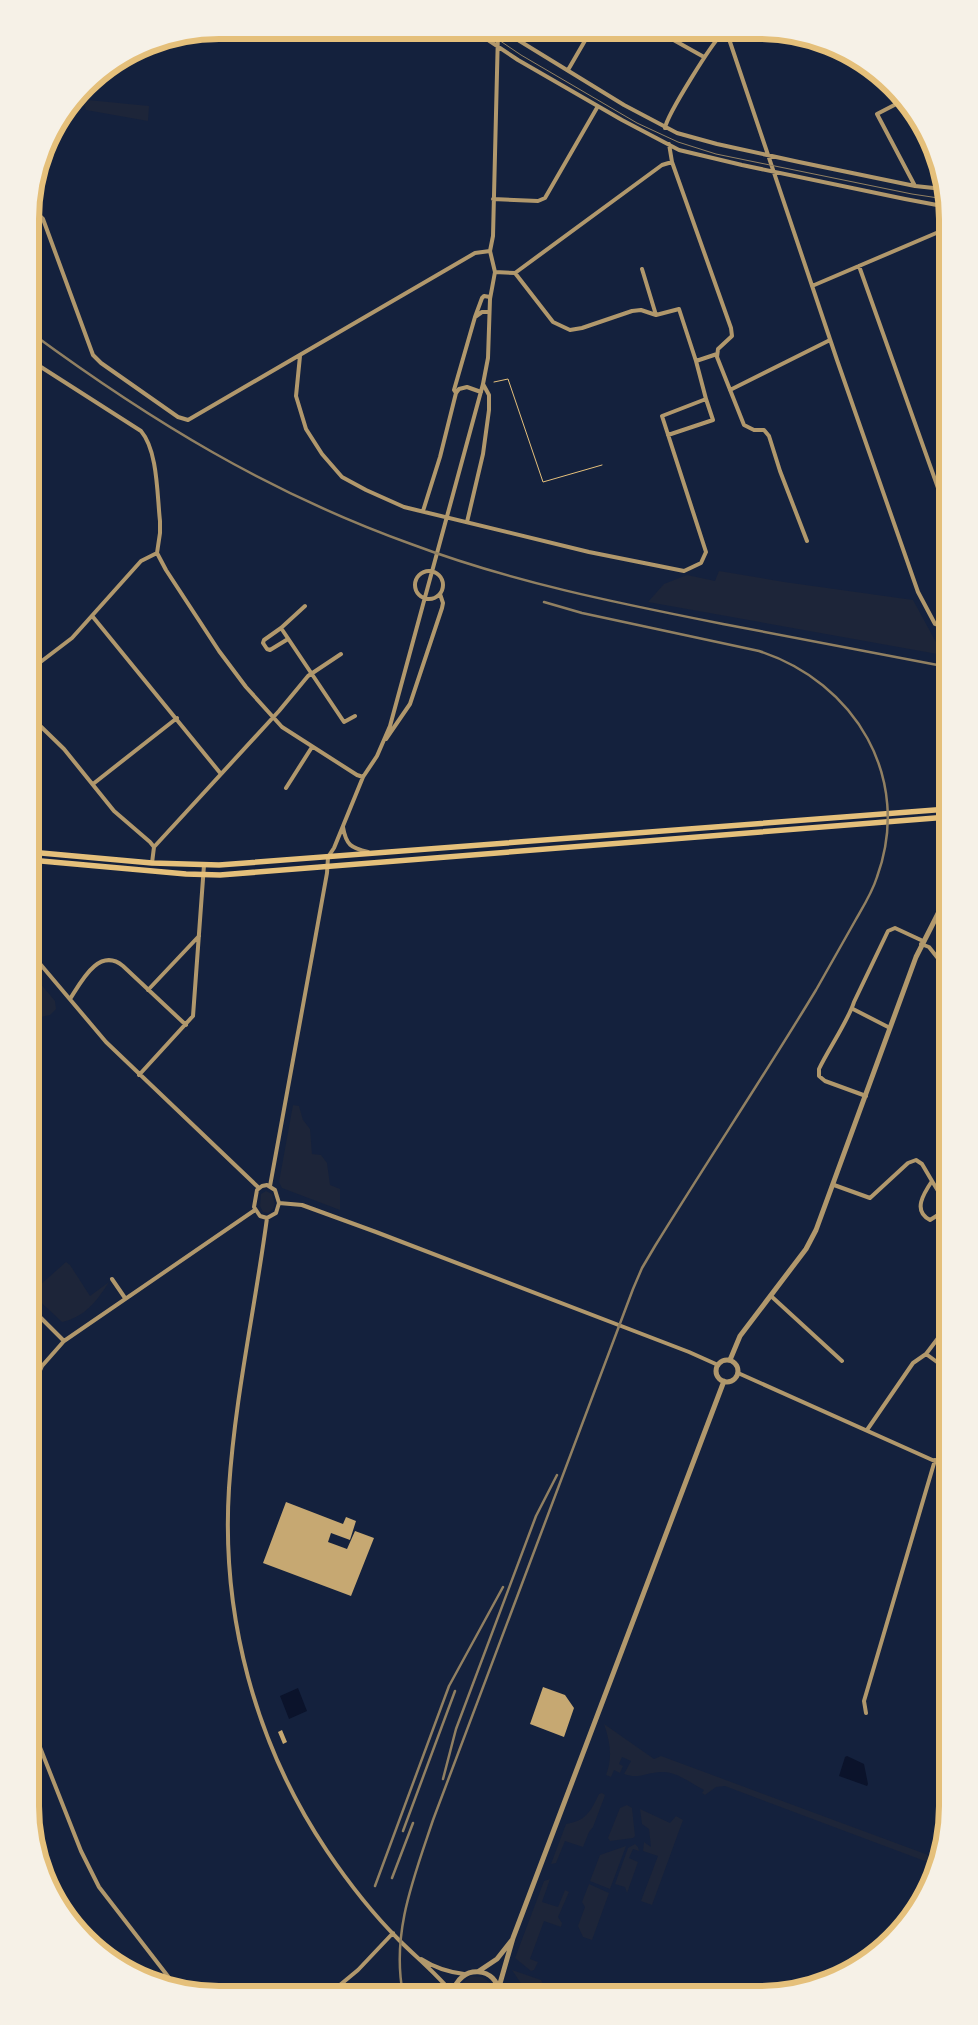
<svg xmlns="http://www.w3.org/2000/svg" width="978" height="2025" viewBox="0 0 978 2025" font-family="'Open Sans',sans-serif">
<rect width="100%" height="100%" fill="#14213d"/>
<path fill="#1d2539" d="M88,100l61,6 -1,15 -62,-11 -2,-5z
M719,571l65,11 129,18 30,55 -295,-53 16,-18 23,-9 28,6z
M30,971l25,30 1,8 -6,6 -9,2 -11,-13z
M293,1105l6,1 4,14 7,9 2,25 9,1 6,8 3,22 10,4v21l-58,-22 -3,-6z
M266,1191l6,3 3,10 -2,5 -5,4 -5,-1 -3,-6 1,-12z
M66,1262l4,3 20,31 19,-14c-12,19 -24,35 -47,40l-31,-29z
M604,1724l50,35 7,-3 278,103 -1,7 -213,-80 -9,1 -11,8 -3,-2 2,-3c-12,-6 -27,-18 -40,-18 -16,-1 -24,8 -40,2l7,-13 -9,-4 -3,7 4,2 -3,7 -6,-3 -3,7 -5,-2c7,-18 4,-33 -2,-51z
M602,1793l3,2 -1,3 -11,29 -4,5 -6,15 -18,-6 -9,22 -5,1 15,-40c20,-3 25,-13 33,-30z
M627,1805l5,3 3,28 -2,2 -23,3 -2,-3 12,-30z
M640,1809l30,14 6,-7 7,4 -31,85 -11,-4 17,-45 -15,-5 1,-9 7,5 -2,-18 -7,-5z
M635,1844l3,3 1,4 -6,-2 -4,9 9,4 -11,31 -2,-6 -10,-3 13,-36z
M626,1846l-16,43 -20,-8 10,-26z
M550,1879l-8,23 16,5 7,-17 4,2 -11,25 4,6 -1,4 -17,-6 -14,38 8,3 -4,8 -3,1 -16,-13 29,-77z
M589,1884l20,9 -17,47 -9,-3 -5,-11 7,-19 -3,-5z
M512,1970l29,10c9,18 26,5 40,14h-53z
M471,1976l11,1 10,7 -23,6 -8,-6z"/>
<path fill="#0b132b" d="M298,1688l9,23 -18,8 -9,-23z
M847,1756l17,8 4,20 -1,2 -28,-10 6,-19z"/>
<path fill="#c6a872" d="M286,1502l57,22 3,-7 10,4 -6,19 -19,-7 -3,9 19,7 8,-18 19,7 -23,58 -88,-33z
M543,1687l22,8 9,13 -10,29 -34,-13z
M282,1730l5,12 -4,2 -5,-12z"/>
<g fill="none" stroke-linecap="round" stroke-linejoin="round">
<path stroke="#e5c07b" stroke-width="1" d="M494,382l14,-3 35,103 59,-17
M944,633l4,10 -3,1 3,12"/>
<path stroke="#b1986c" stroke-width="4" d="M476,32l42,28 104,60 57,30 63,15 163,34 32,6 9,-1
M505,32l119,73 53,28 40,11 82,18 116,24 28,3
M661,33l43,24
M727,33l110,327 81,232 17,32 8,3 5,-5
M568,70l22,-38
M904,100l-27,14 38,72
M665,128c2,-13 48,-87 58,-95
M669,144l3,18 59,166 1,8 -14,13 -1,8 27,68 10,5h10l5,6 11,35 27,70
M493,199l45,2 7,-3 53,-92
M944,204l-3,27 7,12
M30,210l6,2 7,7 50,136 8,8 77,54 10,3 287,-167 15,-2
M859,266l89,250
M642,269l14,46
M495,272l20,1 147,-108 10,-3
M515,273l38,49 17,8 12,-2 50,-17 9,-1 15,5 23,-6 17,52
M812,286l129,-55
M475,317l7,-19 2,-2 6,1
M300,356l-4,40 10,33 16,25 20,23 24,13 38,17 185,45 95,19 17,-8 5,-11 -44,-136 44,-17 -10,-38 21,-7
M30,360l111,71c17,20 16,64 19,90v12l-3,20 9,17 53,81 27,36 36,40 75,48 6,2
M730,390l100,-50
M456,393l-2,-3 21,-73 7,-5h7
M668,435l45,-15 -7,-21
M423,511l17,-54 16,-64 3,-4 8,-2 14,5
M467,522l16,-68 6,-44v-15l-6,-11
M415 585a14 14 0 1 1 28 0a14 14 0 1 1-28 0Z
M93,617l128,157
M281,628l24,-22
M288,639l-18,11 -3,-1 -4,-6 1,-3 17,-12 63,94 11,-6
M30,670l42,-32 69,-77 16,-8
M30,716l34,33 50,62 36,31 4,5 -2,16
M386,739l24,-35 32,-96 1,-5 -3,-9
M93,784l84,-66
M286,788l26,-41
M343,827c3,18 8,21 25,25
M154,847l125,-136 29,-35 33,-22
M938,912l10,6
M921,944l8,3 19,24
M30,952l76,90 153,146
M148,990l51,-54
M70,999c11,-17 29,-53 53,-33l63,59
M853,1009l37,19
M139,1075l54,-59 11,-151
M866,1096l-41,-15 -6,-5v-7c9,-19 30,-50 35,-67l34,-71 7,-3 28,13
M267,1185l8,5 4,13 -3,10 -9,5 -7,-2 -6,-9 3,-17 5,-4z
M834,1185l36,13 38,-35 8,-3 6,4 10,17c-8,12 -20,30 -2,39l16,-10v-6l-14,-23
M270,1186l44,-241 13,-72 1,-16 6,-9 29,-71 14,-21 13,-30 93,-342 5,-26 2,-59 5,-27 -5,-21 3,-15 5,-204
M279,1203l23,2 74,27 313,120 29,13
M267,1218c-12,90 -32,179 -38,270 -8,127 26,256 98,363 21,31 45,62 72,89 18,18 38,34 54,54
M112,1279l13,19
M771,1296l71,65
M30,1307l34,34
M926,1354l22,16
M738,1373l210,94
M30,1393l12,-27 22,-25 191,-131
M867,1430l46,-67 13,-9 22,-29
M866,1713l-2,-12 71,-241
M30,1722l51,129 18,36 78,101
M421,1959c14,9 27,13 43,15
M329,1994l29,-24 35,-37"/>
<path stroke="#b1986c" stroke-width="5" d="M30,211l1,-8
M730,1360l10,-24 66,-87 10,-19 100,-273 32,-63
M716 1371a11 11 0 1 1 22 0a11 11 0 1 1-22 0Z
M479,1971l18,-12 15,-19
M499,1987l14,-49 211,-557
M453,1994c5,-32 47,-27 45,0"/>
<path stroke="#e5c07b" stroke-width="5.5" d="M30,852l122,11 67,2 729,-56
M30,860l156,14 34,1 728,-58"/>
<path stroke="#e5c07b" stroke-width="7" d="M30,1801l8,32 2,34"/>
<path stroke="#918062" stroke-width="1" d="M487,32l34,23 116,68 41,19 38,12 196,40 33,5"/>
<path stroke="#918062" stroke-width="2.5" d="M30,332c121,89 239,161 381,212 101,38 206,59 312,80 75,14 150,28 225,43
M443,1779l13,-50 80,-213 21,-41
M403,1831l52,-140
M392,1878l21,-55
M375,1886l74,-200 54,-99
M403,1994c-12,-61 11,-117 30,-174l200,-531 9,-21 13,-22c53,-86 109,-170 161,-256 13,-23 26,-46 39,-69 8,-14 17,-28 22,-44 36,-99 -22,-195 -118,-226l-177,-38 -38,-11"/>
</g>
<path d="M0 0H978V2025H0ZM219 39H759A180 180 0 0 1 939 219V1806A180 180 0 0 1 759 1986H219A180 180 0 0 1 39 1806V219A180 180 0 0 1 219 39Z" fill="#f6f1e7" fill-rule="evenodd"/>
<path fill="none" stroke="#e5c07b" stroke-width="6" d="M219 39H759A180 180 0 0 1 939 219V1806A180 180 0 0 1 759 1986H219A180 180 0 0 1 39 1806V219A180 180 0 0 1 219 39Z"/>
</svg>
